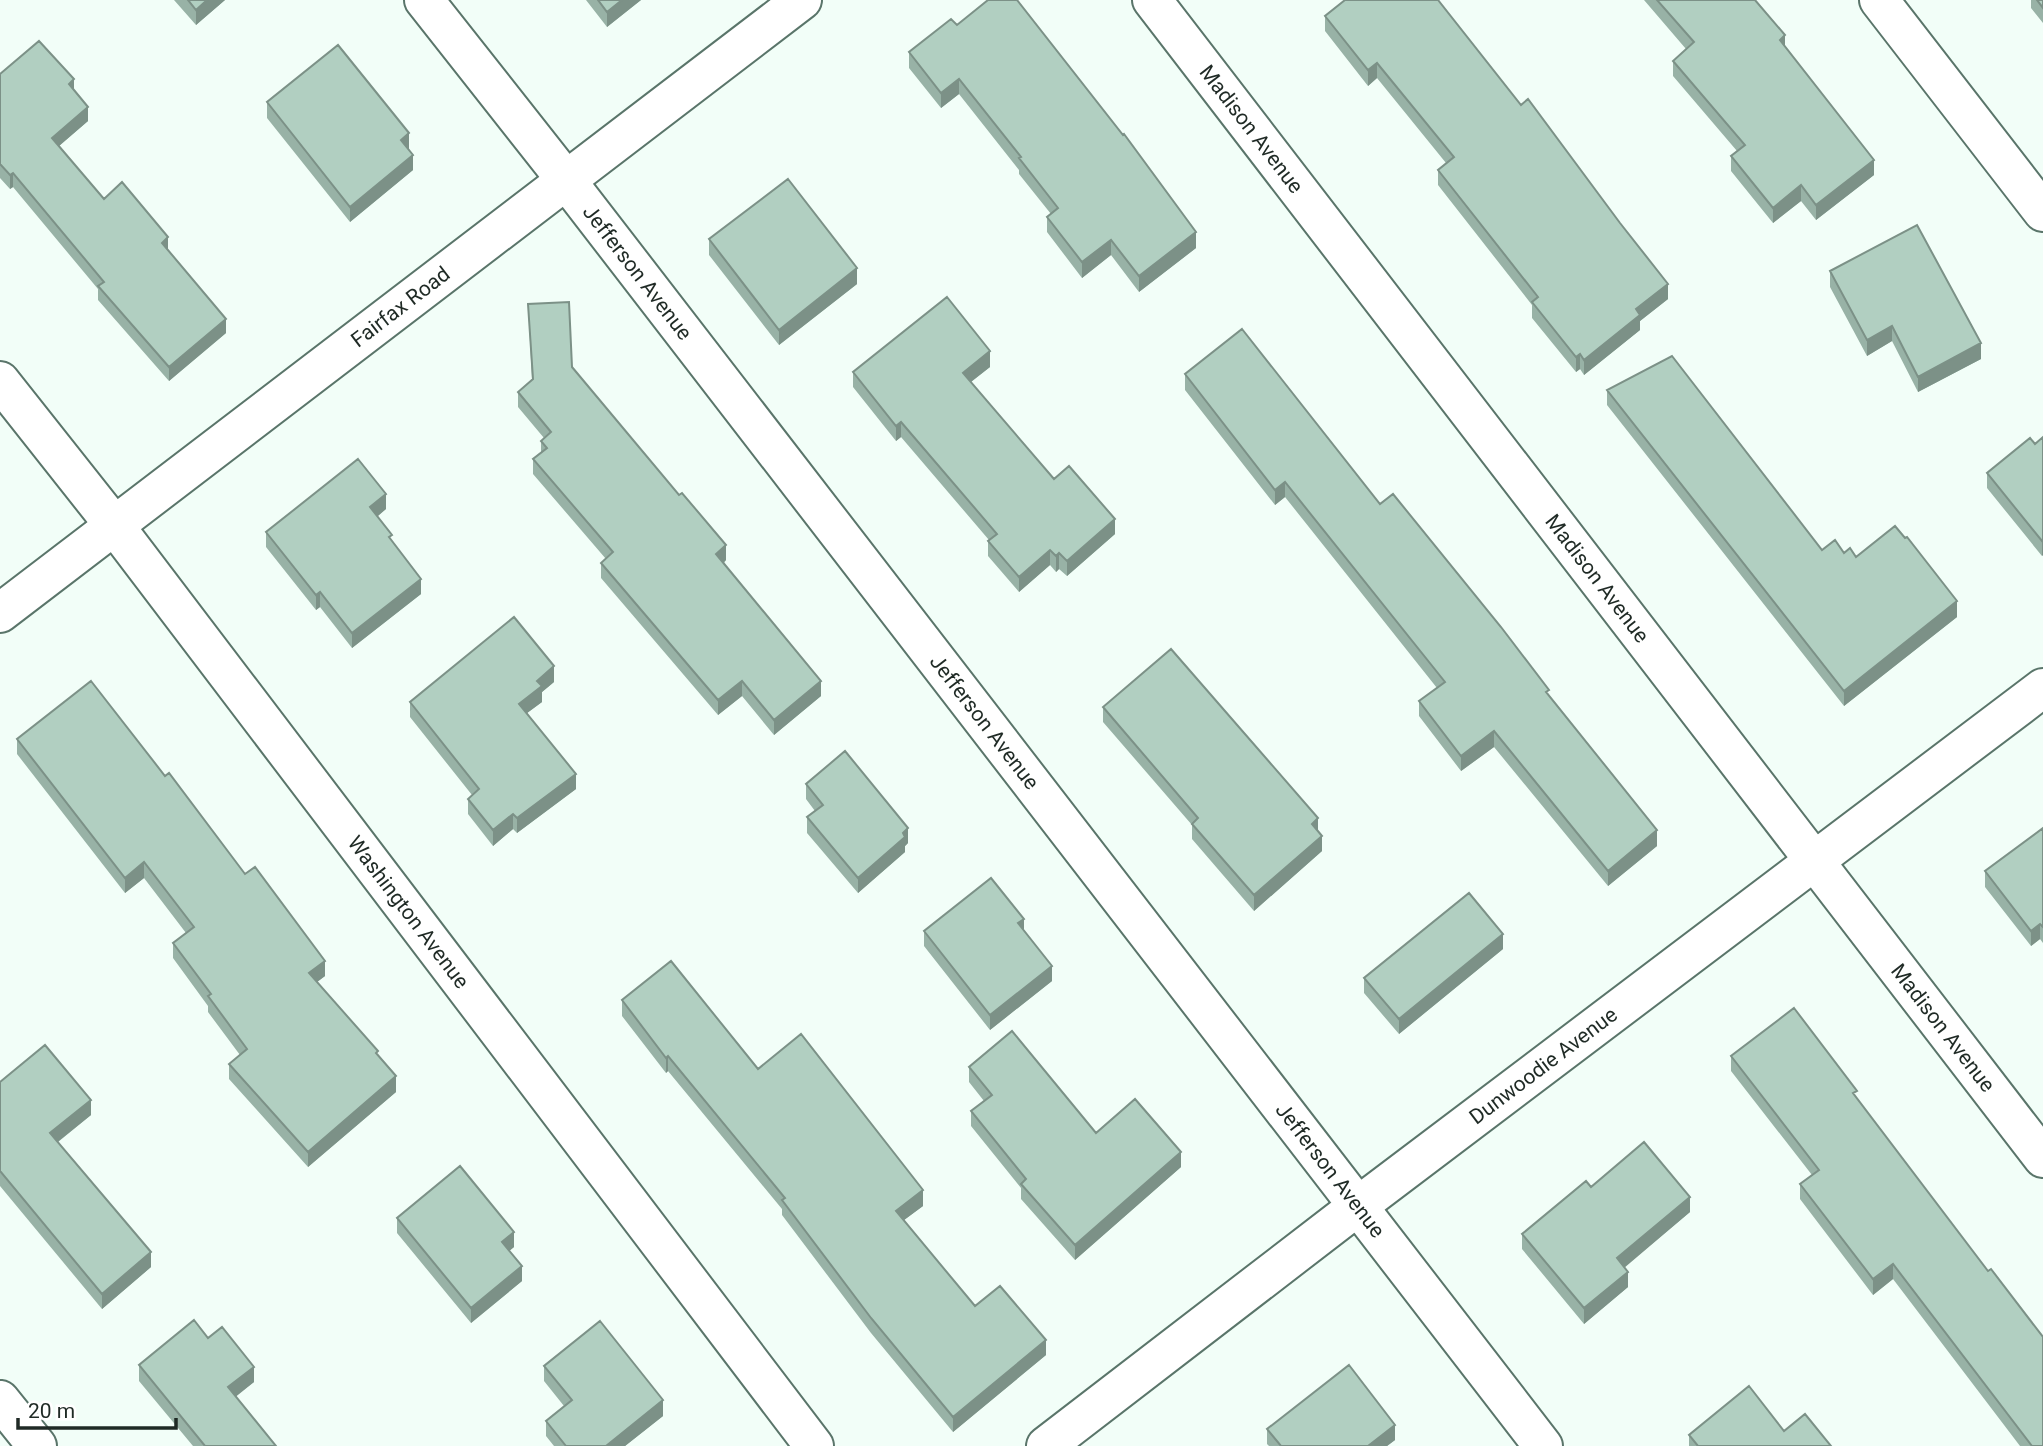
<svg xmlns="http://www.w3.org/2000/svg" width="2043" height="1446" viewBox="0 0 2043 1446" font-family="Roboto,sans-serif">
<rect width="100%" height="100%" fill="#f2fef8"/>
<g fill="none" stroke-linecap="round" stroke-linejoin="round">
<defs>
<g id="minor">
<path id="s1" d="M424,0l142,180 977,1266"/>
<path id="s2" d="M1152,0l891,1158"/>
<path d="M1879,0l164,212"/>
<path id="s3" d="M0,381l114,144 700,921"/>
<path id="s4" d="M0,613l802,-613"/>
<path id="s5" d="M1046,1446l312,-240 685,-518"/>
</g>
<path id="tertiary" d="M0,1400l37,46"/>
</defs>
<use href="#minor" stroke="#5a756a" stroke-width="42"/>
<use href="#tertiary" stroke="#5a756a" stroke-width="42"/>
<use href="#minor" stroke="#fff" stroke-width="38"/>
<use href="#tertiary" stroke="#fff" stroke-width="38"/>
</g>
<path fill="#98b2a6" d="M174,0h51l-29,25z
M586,0h55l-34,27z
M1644,0h111l30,47 89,128 -58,45 -15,-19 -28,22 -42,-52v-15l6,-5 -64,-75v-15l13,-12z
M2031,0h12v23l-12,-15z
M1325,16l343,283 -28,22v9l-56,45 -4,-6 -4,3 -44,-54v-13l-94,-120v-15l8,-7 -69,-85 -9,8 -43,-55z
M951,19l245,229 -57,44 -28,-37 -29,23 -35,-46v-15l4,-3 -32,-40v-4l-60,-76 -18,14 -32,-40v-16z
M0,74l74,17 14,30 -29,25 45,53 64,52 58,82 -57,48 -71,-81v-11l-85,-102 -3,2 -10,-11z
M267,102l142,47 4,21 -63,52 -83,-104z
M709,239l148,45 -78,61 -70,-90z
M1830,271l151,88 -63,33 -26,-51 -25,15 -37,-69z
M528,304l44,63 154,193 -2,3 97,133 -47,39 -32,-39 -24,19 -117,-137v-15l5,-4 -73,-85v-15l8,-6v-12l3,-3 -26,-31v-15l14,-12z
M990,367l-19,15 83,97 61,55 -48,42 -8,-7 -3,3 -6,-7 -31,27 -31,-36v-15l1,-1 -88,-103 -5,4 -43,-54v-15z
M1185,374l195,130 169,192 108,150 -49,40 -114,-139 -33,24 -42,-55v-15l18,-13 -152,-191 -10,8 -90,-115z
M1607,390l215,160 22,3 12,4 101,60 -113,89 -237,-301z
M2043,437v118l-1,1 -55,-68v-15l48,-29z
M386,509l-9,7 15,25 29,53 -69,54 -32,-41 -4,3 -50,-63v-15z
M554,682l-12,10v10l-15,11 49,76 -59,44 -4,-4 -20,17 -25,-32v-15l4,-4 -62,-78v-15z
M1103,707l215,125 4,19 -68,60 -62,-72v-14l-89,-103z
M17,739l148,37 80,98 80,102 -8,6 61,74 18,36 -88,75 -79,-88v-15l11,-9 -32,-43v-6l-35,-48v-15l13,-10 -42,-55 -19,15 -108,-139z
M806,784l102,59 -3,3v6l-47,41 -51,-60v-16l8,-6 -9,-12z
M2043,828v115l-3,-4 -9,7 -46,-59v-16z
M1024,930l28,51 -62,49 -66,-84v-15z
M1503,949l-104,85 -35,-41v-15z
M622,1000l136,69 165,137 -19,14 71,86 71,49 -93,77 -82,-99 -89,-118v-6l-114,-138 -2,2 -44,-57z
M1731,1056l126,42 186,348h-23l-127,-167 -20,16 -73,-96v-15l12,-9 -81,-104z
M969,1067l127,66 85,34 -106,93 -54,-61v-11l-50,-62v-15l13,-10 -15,-19z
M0,1082l91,33 -33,27 93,125 -49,42 -102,-123z
M1591,1187l99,25 -66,55 4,20 -44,37 -62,-75v-15z
M397,1218l117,29 -5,4 13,30 -51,42 -74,-90z
M208,1338l46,44 -19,14 41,50h-83l-54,-65v-16z
M544,1366l119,50 -38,30h-71l-8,-10v-15l18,-15 -20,-25z
M1267,1429l128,11 -8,6h-118l-2,-2z
M1784,1431l47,15h-142v-11z"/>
<path fill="#7c9187" d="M207,0h18l-29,25v-15z
M622,0h19l-34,27v-15z
M1785,35v16l-5,-11z
M1377,63v15l-9,8v-16z
M74,79v14l-5,-9z
M959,79v15l-18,14v-15z
M88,107v14l-36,31v-14z
M409,133v16l-8,6v-15z
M413,155v15l-63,52v-15z
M1874,160v15l-58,45v-15z
M13,173v14l-3,2v-14z
M1801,185v16l-28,22v-15z
M1196,232v16l-57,44v-16z
M168,237v14l-6,-8z
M1111,240v15l-29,23v-16z
M857,268v16l-78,61v-15z
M1668,284v15l-28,22v9l-56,45v-15l52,-51z
M226,319v14l-57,48v-14z
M1892,326v15l-25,15v-16z
M1981,343v16l-63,33v-15z
M990,351v16l-27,21v-15z
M1580,354v15l-4,3v-15z
M901,422v15l-5,4v-15z
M1285,482v15l-10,8v-15z
M386,494v15l-16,14v-16z
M1115,519v15l-48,42v-15z
M2043,540v15l-1,1v-15z
M726,545v15l-10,9v-15z
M1050,550v15l-31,27v-15z
M1059,553v16l-3,3v-16z
M421,579v15l-69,54v-15z
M320,592v15l-4,3v-15z
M1957,601v16l-113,89v-15z
M554,666v16l-12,10v10l-23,17v-15l18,-23z
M742,681v15l-24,19v-15z
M821,681v15l-47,39v-15z
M1494,731v16l-33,24v-15z
M576,774v15l-59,44v-15z
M513,814v15l-20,17v-16z
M1318,818v16l-6,-10z
M908,828v15l-3,3v6l-47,41v-15z
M1657,830v16l-49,40v-15z
M1322,836v15l-68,60v-16z
M144,862v16l-19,15v-15z
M1024,919v15l-6,-11z
M2040,924v15l-9,7v-15z
M1503,934v15l-104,85v-15z
M325,961v15l-16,12v-15z
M1052,966v15l-62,49v-15z
M668,1056v15l-2,2v-15z
M396,1076v16l-88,75v-15z
M91,1100v15l-41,33v-15z
M1181,1152v15l-106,93v-15z
M923,1190v16l-27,20v-15z
M1690,1197v15l-73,62v-16z
M514,1232v15l-12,10v-15z
M151,1252v15l-49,42v-15z
M1893,1264v15l-20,16v-16z
M522,1266v15l-51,42v-15z
M1628,1272v15l-44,37v-16z
M1046,1340v15l-93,77v-15z
M254,1367v15l-26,21v-16z
M663,1400v16l-38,30h-19z
M1395,1425v15l-8,6h-19z"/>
<path fill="#b1cfc1" stroke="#7c9187" stroke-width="2" d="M188,0h19l-11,10z
M598,0h24l-15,12z
M988,0h29l106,135 1,-1 72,98 -57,44 -28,-36 -29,22 -35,-45 11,-9 -39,-50 2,-1 -62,-78 -18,14 -32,-41 42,-33 6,6z
M1345,0h93l83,105 7,-6 92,124 48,61 -32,25 4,6 -56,45 -4,-6 -4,3 -44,-55 6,-5 -100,-127 16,-13 -77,-94 -9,7 -43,-54z
M1657,0h98l30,35 -5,5 94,120 -58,45 -15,-20 -28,23 -42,-52 14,-11 -72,-84 21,-19z
M2037,0h6v8z
M39,41l35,38 -5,5 19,23 -36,31 52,61 18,-17 46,55 -6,6 64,76 -57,48 -71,-81 6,-4 -91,-109 -3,2 -10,-11v-90z
M338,45l71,88 -8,7 12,15 -63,52 -83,-105z
M788,179l69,89 -78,62 -70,-91z
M1917,225l64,118 -63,34 -26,-51 -25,14 -37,-69z
M947,297l43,54 -27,22 91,106 15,-13 46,53 -48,42 -8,-8 -3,3 -6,-6 -31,27 -31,-36 9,-7 -96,-112 -5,4 -43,-54z
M569,302l3,65 107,128 3,-2 44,52 -10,9 105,127 -47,39 -32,-39 -24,19 -117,-137 12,-11 -80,-93 14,-11 -6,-7 10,-9 -33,-40 15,-13 -5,-75z
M1242,329l138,175 13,-10 108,133 48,63 -3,2 111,138 -49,41 -114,-140 -33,25 -42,-55 26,-19 -160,-200 -10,8 -90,-116z
M1672,356l150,194 13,-10 9,13 6,-5 6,9 39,-31 10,12 2,-1 50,64 -113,90 -237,-301z
M2043,437v103l-1,1 -55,-68 43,-35 5,6z
M358,459l28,35 -16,13 22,28 -3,2 32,42 -69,54 -32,-41 -4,3 -50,-63z
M514,617l40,49 -17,15 5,5 -23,18 57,70 -59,44 -4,-4 -20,16 -25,-31 11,-10 -69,-87z
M1171,649l147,169 -6,6 10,12 -68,59 -62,-71 6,-6 -95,-111z
M91,681l74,95 4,-3 76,101 10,-7 70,94 -16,12 69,78 -2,2 20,23 -88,76 -79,-88 18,-15 -39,-53 3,-2 -38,-51 21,-16 -50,-65 -19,16 -108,-139z
M845,751l63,77 -5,5 2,4 -47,41 -51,-61 16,-12 -17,-21z
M2043,828v99l-3,-3 -9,7 -46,-60z
M991,878l33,41 -6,4 34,43 -62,49 -66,-84z
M1469,893l34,41 -104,85 -35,-41z
M671,961l87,108 43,-35 122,156 -27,21 79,95 25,-20 46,54 -93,77 -82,-99 -89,-118 3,-2 -117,-142 -2,2 -44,-58z
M1794,1008l63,83 -4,2 135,178 3,-2 52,68v109h-11l-139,-182 -20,15 -73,-95 19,-14 -88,-114z
M1012,1031l84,102 39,-34 46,53 -106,93 -54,-61 5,-5 -55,-68 21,-16 -23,-28z
M45,1045l46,55 -41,33 101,119 -49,42 -102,-123v-89z
M1644,1142l46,55 -73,61 11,14 -44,36 -62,-74 64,-53 5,6z
M460,1166l54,66 -12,10 20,24 -51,42 -74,-90z
M194,1320l14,18 14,-11 32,40 -26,20 48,59h-71l-66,-81z
M600,1321l63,79 -57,46h-40l-20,-25 26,-21 -28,-34z
M1349,1365l46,60 -27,21h-87l-14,-17z
M1749,1386l35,45 21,-17 26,32h-133l-9,-11z"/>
<g text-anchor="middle" stroke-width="5" stroke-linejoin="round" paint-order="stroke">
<g font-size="21" fill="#1f2a25" stroke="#fff">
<text dy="7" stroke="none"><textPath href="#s2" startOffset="163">Madison Avenue</textPath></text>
<text dy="7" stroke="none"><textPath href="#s1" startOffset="346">Jefferson Avenue</textPath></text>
<text dy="7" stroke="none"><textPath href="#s4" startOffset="504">Fairfax Road</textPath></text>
<text dy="7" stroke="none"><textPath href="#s2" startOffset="730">Madison Avenue</textPath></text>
<text dy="7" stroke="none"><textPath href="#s1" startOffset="914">Jefferson Avenue</textPath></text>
<text dy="7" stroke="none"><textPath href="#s3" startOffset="670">Washington Avenue</textPath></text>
<text dy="7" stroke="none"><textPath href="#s2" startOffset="1297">Madison Avenue</textPath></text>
<text dy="7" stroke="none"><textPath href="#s5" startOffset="626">Dunwoodie Avenue</textPath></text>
<text dy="7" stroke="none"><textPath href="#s1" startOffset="1480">Jefferson Avenue</textPath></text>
</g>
</g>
<path d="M18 1418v10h158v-10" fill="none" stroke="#1f2a25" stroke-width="3.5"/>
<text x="28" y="1418" font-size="21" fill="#1f2a25" stroke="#ffffff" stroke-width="5" paint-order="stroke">20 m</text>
</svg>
